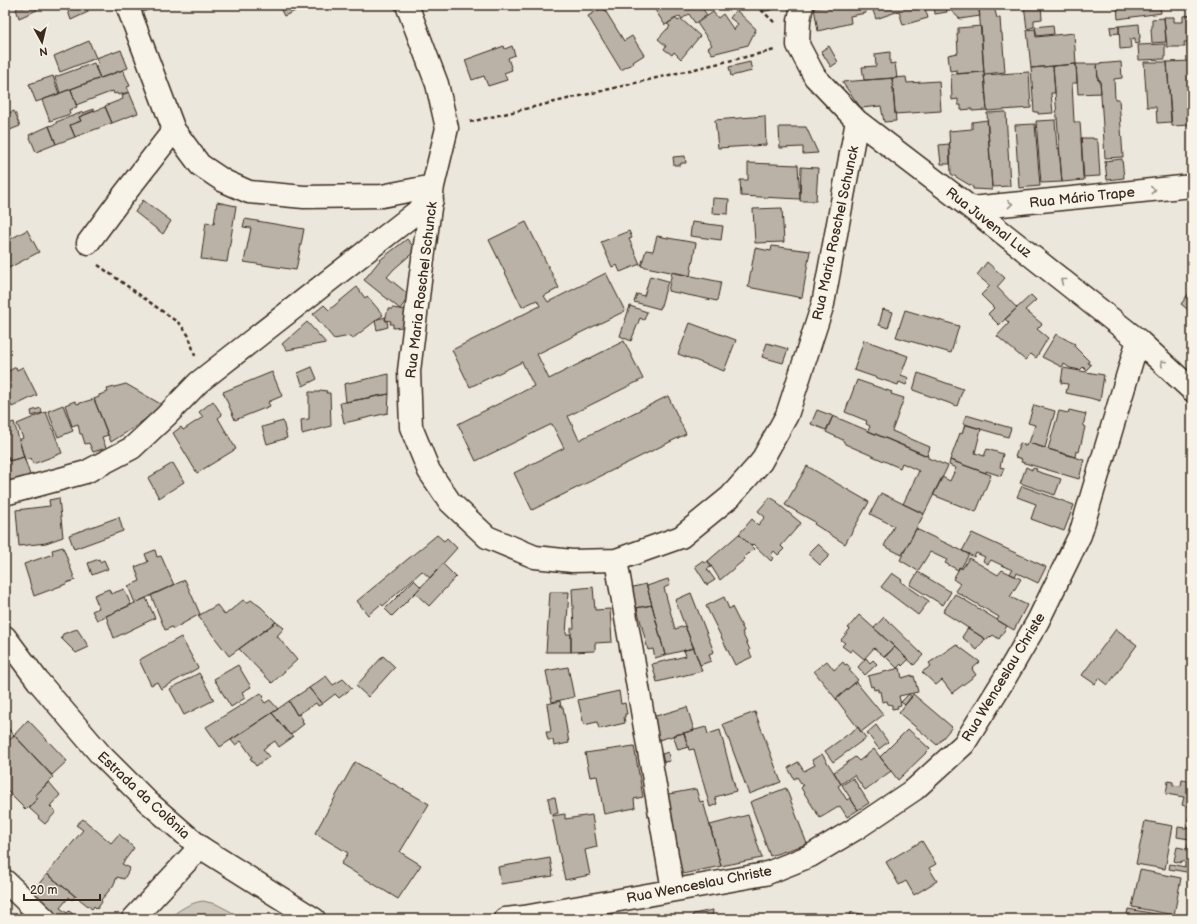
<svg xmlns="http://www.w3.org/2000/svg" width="1197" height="924" viewBox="0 0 1197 924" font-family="'Balsamiq Sans',sans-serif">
<rect width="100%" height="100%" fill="#ece7dc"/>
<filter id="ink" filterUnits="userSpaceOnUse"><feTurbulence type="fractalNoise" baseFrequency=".025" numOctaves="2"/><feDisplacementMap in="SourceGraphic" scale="8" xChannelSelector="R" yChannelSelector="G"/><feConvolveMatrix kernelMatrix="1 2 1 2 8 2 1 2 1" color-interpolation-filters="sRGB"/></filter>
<g filter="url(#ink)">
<path fill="#cec8bc" stroke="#84796d" d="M203,901l13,3 29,15h-77c11,-9 21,-16 35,-18z"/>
<path fill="#bab2a7" stroke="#3b2a1e" d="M28,5h7l2,5 -18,8 -3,-9 5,-3 1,2z
M66,5h20l2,7 -17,8z
M133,5h31l-28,9z
M271,5h38l-25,11 -5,-10 -6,3z
M659,5h41l7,10 -12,8 -6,-9 -7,5 -2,-3 -15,9 -10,-15 5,-4z
M763,5h11l-3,5 -5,1h-2z
M821,5h44l1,8 -16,3 1,7 -33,8 -4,-23 7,-1z
M871,5h53l4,13 -25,7 -4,-14 -23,8z
M934,5h12l1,7 -12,2z
M955,5h23l2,11 -20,3 -11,-10 -1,-2z
M1024,5h17l1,14 -8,1v7l-7,2z
M1117,5h43l1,8 -43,6z
M603,7l21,34 8,-5 12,19 -11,7 1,1 -13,7 -33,-54z
M994,7l3,11h3l1,15h1l3,39 -21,2 -5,-66z
M736,10l20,19 -8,16 -36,9 -4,-6 4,-3 -15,-22 16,-11 5,6 5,-4 11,16 4,-6 -8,-6z
M1192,15v39l-4,1 -1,-13h-3l1,5h-18l-3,-30h10v5h9v-6z
M675,18l3,3 3,-2 19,17 -19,23 -7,-7 -2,3 -8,-6 2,-3 -8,-7 9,-10h1l2,-3 -3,-2z
M1164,18l2,24 -14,1 -1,-14 1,-1v-9z
M1139,24l1,14h-1l1,5 -5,1v-6l-5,1 1,9 -11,1 -1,-23z
M1053,25l1,9 -17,2 -2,-9z
M981,26l3,46 -27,2v-4l-7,1 -2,-16 10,-2 -1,-19h1v-6z
M1119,26v7l-8,1 -1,-7z
M1035,29l1,8 38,-4 2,31 -45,4 -4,-38z
M89,41l7,17 -36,14 -6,-16z
M1165,44v15l-26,1 -1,-15z
M504,46l1,3 7,-3 3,9 -7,3 4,12 -8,3 3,7 -19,6 -4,-10 -12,4 -7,-20z
M829,46l9,16 -7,5 -10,-16z
M121,50l7,18 -28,10 -5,-11 4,-1 -3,-8 17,-6v1z
M890,52v12l5,-1 2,15 -33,2 -2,-13 14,-1 -1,-12z
M1191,61l1,23v41l-20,1 -5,-64z
M750,62l2,9 -21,5 -2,-9z
M1121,62l1,16 -8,1 1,20h4l4,58 -18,1 -5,-78h-2l-1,-16z
M1144,62h23l4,60 -14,1 -1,-16h-9z
M94,63l6,15 -40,15 -5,-16z
M1076,64l1,19h-5l2,39h6l4,58 -22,2 -9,-116z
M1076,64h21l1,16h2l1,13 -23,1z
M1053,66l2,27h-4l2,20 -15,1v-2h-4l-3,-44z
M123,70l7,16 -3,1 2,5 -11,3 -1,-2 -3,1 -1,-3 -37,14 -5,-16z
M984,72l3,38 -15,1v-2l-11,1v-5h-3v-6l-6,1 -1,-26z
M1029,72l2,36 -44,3 -3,-36z
M53,76l6,18 -23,8 -7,-18z
M906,77l1,6 32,-2 2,30 -46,3 -3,-36z
M892,78l4,43 -12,1 -3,-16 -20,2 -19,-26z
M71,89l6,18 -8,3 1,4 -20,7 -8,-21z
M129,92l9,21 -26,10 -7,-17 18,-7 -1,-4z
M105,107l7,16 -37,14 -5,-12 11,-4 -2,-4z
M94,109v2l-15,6 2,4 -11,4 5,12 -19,7 -7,-18 7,-2v-2l27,-10v1z
M14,111l4,8h-1l3,7 -15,6v-18z
M1006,112l4,74 -18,1 -5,-74z
M765,116l1,29 -48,3 -3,-28z
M987,120l5,67v3l-19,-1v-2l-22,-13 -2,-43 23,-2v-7z
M1055,120l2,28h2l3,34 -21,1 -5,-62z
M1035,124l5,62 -21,2 -4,-63z
M49,126l7,18 -20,8 -7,-17z
M779,127h27l12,26 -15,1v-7l-23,1z
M1081,138h12v1h3l2,4 2,33 -17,1z
M949,144l1,20h-9l-2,-19z
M685,156l1,7h-5v2h-7l-1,-8z
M1122,159l2,19 -17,2 -2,-19z
M748,163l50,2 2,34 -59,-3 -1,-16h8z
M801,167l17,1 -2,33h-16z
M713,198l16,1 -1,15 -16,-1z
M143,200l28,21 -8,13 -28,-22z
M217,202l19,4 -9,56 -26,-3 5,-37 8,2z
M782,208l2,34 -29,1 -2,-34z
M245,219l59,10 -8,41 -52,-8 7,-34 -8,-1z
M526,222l33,66 -15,8 4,6 58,-29 19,38 -88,43 12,25 75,-38 19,38 -75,37 11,24 89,-44 18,38 -154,76 -18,-37 50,-25 -12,-24 -76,37 -18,-37 76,-38 -12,-24 -52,25 -18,-37 88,-44 -3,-6 -15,7 -33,-67z
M692,222l31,4 -2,14 -31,-4z
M27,230l12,22 -34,18v-28z
M629,231l3,7 -3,1 11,25 -20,8 -3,-7 -5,2 -11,-25z
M657,236l39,7 -6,33 -49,-10 5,-16 7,1z
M407,239l9,11 -22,19 -7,8 21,17v4l-8,11 -36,-29 16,-20z
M772,246l38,5 -8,47 -54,-11 7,-39 16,3z
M987,262l18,16 -8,9 20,21 -18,17 -11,-11 6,-6 -13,-13 9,-9 -13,-11z
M672,272l49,10 -4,19 -49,-10z
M650,276l18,5 -8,28 -26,-7 3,-8 7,2z
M357,287l8,11 2,-2 16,19 -31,24 -2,-3 -16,3 -21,-25 11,-9 5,5z
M1192,289v24l-11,-9z
M1031,295l5,5 -11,10 17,14 -5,5 11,9 -12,20 -5,-4 -6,6 -28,-24 12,-13 -4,-4z
M630,306l17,6 -3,8 -4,-2 -9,23 -11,-5z
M392,308l14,2 -3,17 -10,1v-4h-3l1,-3 -6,-1 3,-11h4z
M883,309l10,3 -5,16 -9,-3z
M905,310l54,16 -8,27 -55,-16z
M386,317l-1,3 2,1 1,6 -11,3 -2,-9 2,-2z
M307,322l19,21 -39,7 -5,-6z
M690,323l46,17 -12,31 -46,-17z
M1056,334l19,10 -1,2 15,15 -1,2 3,2 -5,5 -3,-3 -3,3 -10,-2 -6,-4 -2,3 -20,-10z
M864,340l44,16 -7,19 8,3 -3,7 -7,-3 -1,3 -44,-15z
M767,343l21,6 -5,14 -21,-6z
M16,367l1,3 6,-3 14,28 -25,12 -7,-14v-20z
M312,367l5,12 -14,7 -5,-13z
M1063,368l41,7 -4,26 -10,-3 -24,-5 2,-9 -7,-1z
M272,372l10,24 -14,6 2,4 -35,14 -12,-28z
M918,373l45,16 -6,17 -44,-16z
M389,374v20l-43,8 -2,-18z
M857,380l35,12 -1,2 13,4 -12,33 38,16 -3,9 -59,-25 2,-5 -4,-2 1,-3 -22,-9z
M126,384l38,22 -34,24 -19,12 -17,-43 5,-2v-2l9,-3 -1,-3z
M320,390l7,1 -1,2h4l1,33 -29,8 -1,-14 8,-1v-27h11z
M389,394l-1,19 -44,10 -4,-20z
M94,399l14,36 -6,2 4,11 -13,4 -4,-9 -4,1 -3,-10h-2l-2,-10 -6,2 -7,-21 10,-4 2,3z
M213,401l9,14 -4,3 18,31 -39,24 -24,-40 8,-6 2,3 20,-13 -4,-5z
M63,405l10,26 -15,6 -10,-26z
M1034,405l21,6 -10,37 -16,-5 6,-18 -7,-2z
M41,408l1,5 -10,3 -1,-5z
M817,410l16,6 -7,14 -15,-6z
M1069,410l17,4 -3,12 2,1 -6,25 -3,-1 -1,6 -27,-8 11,-38 9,2z
M46,412l16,41 -29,11 -2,-6 -6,2 -1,-3 -5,-17 4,-2 -6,-14z
M966,415l45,13 -3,9 -45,-13z
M833,416l95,40v2l20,8 -24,48 -21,-10 16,-33 -17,-8 -2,5 -55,-24 -2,-4 -17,-8z
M283,421l4,17 -20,6 -5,-17z
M14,422l10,35 -15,4v-4l-4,1v-33z
M965,424l16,5 -6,24 9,3 3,-7 16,5 -3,13 4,1 -3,8 -15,-5v2l-36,-13 10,-27 2,1z
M1020,443l4,1v2h2l1,-3h2l55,17 -5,19 -58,-17 1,-3 -7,-2z
M9,457v4l15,-4 7,21 -22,7 -4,-11v-16z
M950,460l41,15 -15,37 -43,-17 9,-18 8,4 6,-13 -7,-3z
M173,463l11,19 -25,16 -11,-20z
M807,466l62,36 -24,42 -31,-20 1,-2 -30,-17z
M1026,467l6,3v-2l5,1 -1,2 25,8 -6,16 -35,-12 1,-2z
M1022,486l52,19 -10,26 -33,-12 5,-15 -19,-7z
M881,493l43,21 -22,41 -18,-9 10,-20 -24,-12z
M770,497l8,5 -1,1 24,20 -20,23 3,3 -6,6 -4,-4 -3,4 2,3 -2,3 -18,-17 -2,2 -12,-12 13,-15 6,6 7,-8 -7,-6z
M59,498l4,39 -17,6 -27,3 -3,-36 34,-4 -1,-6z
M119,517l4,14 -49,18 -5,-14z
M916,529l53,25 -8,14 -2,-1 -1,3 -13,-7 2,-3 -17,-8 -12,19 -18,-11z
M972,533l74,34 -8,16 -21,-10 -2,3 -5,-2 2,-4 -21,-10 -3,4 -5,-3 2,-4 -9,-4 -2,4 -12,-6z
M739,534l15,15 -5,5 -1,-1 -4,4 1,2 -25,21 -12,-19z
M437,535l7,6 3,-3 10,10 -27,30 -8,-7 -39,35 -2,-2 -13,11 -11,-14z
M818,544l12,11 -10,10 -12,-11z
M63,547l12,33 -9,3v1l-32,12 -10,-32 29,-10 -1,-4z
M155,550l2,7 4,-1 13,29 -39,18 -7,-17 12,-5 -5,-14 13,-5 -3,-8z
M969,558l29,17 4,-5 19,9 -11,18 17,8 -13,25 -17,-10 2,-3 -44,-26 5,-7 -7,-5 7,-12 2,2z
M99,559l1,3 4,-2 4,9 -16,6 -4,-12z
M702,561l2,2 4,-2 3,6 -4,2 8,11 -8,5 -12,-19z
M443,564l13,13 -27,29 -14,-13z
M918,572l33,20 -8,13 -33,-20z
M892,573l10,7 -1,2 28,19 -11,14 -37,-28z
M668,579l2,6 -6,3 11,41 10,-3 9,22 -29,7 -18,-69z
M185,580l15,34 -27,15 -1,-2 -7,3 -14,-35z
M414,580l7,7 -29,29 -7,-7z
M646,584l6,21 -17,3 -10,-19z
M593,587l2,23 15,-1 2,33 -17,1v8l-24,1v-24h3l-2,-39z
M109,589l2,5 13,-5 7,16 -34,15 -5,-9 7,-3 -5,-13z
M550,592h19l-3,42h5v18h-25z
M691,593l23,59 -5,2 2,7 -11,4 -25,-65z
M955,594l52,32 -8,13 -6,-4 -2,2 -1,-1 -3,4 -44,-28z
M724,597l5,12 3,-2 12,24 -2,1 8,18 -1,1 3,6 -17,8 -29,-59z
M146,598l9,20 -41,20 -8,-22z
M243,600l4,3 4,-3 10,7 15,15 -47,34 -31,-40 19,-11 8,10z
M652,605l13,50 -10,3 -2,-9 -5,1 -11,-42z
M859,615l36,32 -10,10 -11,-9 -10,11 -12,-10 -2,3 -8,-6 3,-3 -4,-3 9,-11 -2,-1z
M884,617l39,38 -9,10 -40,-37z
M276,622l8,6 -7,8 20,24 -25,23 -33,-34z
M968,628l17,11 -8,11 -15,-13z
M77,629l12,18 -13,6 -15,-15 2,-4z
M1116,629l21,16 -29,40 -9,-7 -4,6 -13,-9z
M181,637l17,31 -37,21 -4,-7 -6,3 -12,-25z
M955,645v1l2,-1 23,17 -8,7 4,6 -24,18 -10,-13 -6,5 -14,-13 9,-6 -2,-3z
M895,647l13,13 -6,6 -1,-2 -4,4 -12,-12z
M694,648l8,23 -45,11 -5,-18 34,-8 -2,-6z
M383,656l12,11 -27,30 -12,-11z
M866,658l4,5 3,-3 4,4 -12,11 -7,-8z
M827,661l7,9 9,-8 2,3 2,-1 4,5 -2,1 9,10 -22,19 -22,-28z
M238,665l13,22 -9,5 3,6 -14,9 -17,-28z
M568,667l6,30 -22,5 -6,-31z
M900,668l2,10 10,-3v2l2,-1 4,16 -19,4 2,9 -4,1 1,2 -6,1v-4l-4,-1 -1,-3 -5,1 -2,-11 -2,1v-3l-4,1 -1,-4 -2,1 -3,-11z
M199,673l15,27 -30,15 -14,-26z
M326,676l7,9 10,-6 9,9 -13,10 -4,-4 -13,10 -13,-16z
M856,682l27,33 -22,17 -25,-33z
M309,688l13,16 -4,2 -2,-3 -19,12 -8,-14z
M619,691l2,13 4,-1 2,11h-2v3h-1l1,6 -26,6 -2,-7 -13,3 -6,-25z
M261,693l3,4 -2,2 3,4 5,-3 8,9 -58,38 -14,-20z
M909,694l3,3 -7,8 -4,-3z
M913,694l39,33 -15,18 -38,-32z
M289,701l8,14 2,-1 4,6 -1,1 2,3 -14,11 -18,-22z
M560,701l1,6h2l6,36 -15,3 -1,-6h-5l-2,-8h5l-4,-28z
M687,707l7,23 -39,11 -6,-23z
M755,712l26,70 -32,12 -26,-70z
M272,713l18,22 1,-1 2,3 -14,10 -4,-6 -12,8 6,8 -13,9 -6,-8 2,-1 -11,-16 -6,4 -4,-5z
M28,720l39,41 -15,14 -38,-40z
M5,725l9,10 -9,10z
M876,725l12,17 -9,7 -12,-16z
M706,727l2,7 12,-4 16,61 -21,6 2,7 -7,3 -16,-58 -5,1 -5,-17z
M858,727l8,11 -33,24 -8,-11z
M908,729l22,20 -32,31 -18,-23z
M684,733l4,14 -10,3 -5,-15z
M14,735l39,42 -18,19 3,2 -12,12 -21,-21v-44z
M634,746l9,51 -9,2 1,9 -31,6 -7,-38 -7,1 -5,-24z
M874,749l17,22 -26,19 -11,-15 -13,9 -7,-12 21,-15 4,4z
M668,752l2,9 -6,1 -2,-8z
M822,754l19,30 -3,2 9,14 3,-2 8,12 -11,7 -7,-11 -20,12 -19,-30 2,-2 -6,-9 -3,2 -6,-11 10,-6 6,9 11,-6 -3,-5z
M355,762l74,42 -29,48 21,13 -23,34 -57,-35 7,-11 -33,-20z
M853,778l16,25 -11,7 -16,-25z
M1182,780l10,1v27l-10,-3 2,-8 -18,-3 2,-13 5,1v3l8,1z
M49,782l11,13 -10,11 6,6 -11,12 -7,-6 1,-1 -10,-9 9,-10 -3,-2z
M786,788l21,56 -37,12 -20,-54z
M696,789l4,13 3,-1 18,65 -43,9 -15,-80z
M555,797l3,16 -7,2 -3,-17z
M565,814v5l27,-4 5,32 -12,3 5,25 -25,5 -13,-64z
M748,815l14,43 -41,8 -11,-41z
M1189,816l3,1v12l-6,-1z
M83,819l28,24 8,-9 15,14 -12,16 8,4 -6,11 -7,-2 -4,9 -12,14 1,2 -5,7 -3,-3 -2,3 -45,-35 36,-44 -7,-5z
M1145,821l28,5 -8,43 -29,-5z
M1178,827l14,2v44l-23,-4 1,-5 15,3v-5l-4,-1 -1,2 -6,-2 3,-14 10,2 2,-10 -12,-2z
M922,841l14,23 -7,4 8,13 -23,14 -8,-14 -7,4 -13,-23z
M550,858l3,18 -52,8 -3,-17z
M1140,870l41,8 -7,37 -42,-8z
M47,874l28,22 -3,4 -3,-3 -9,11 7,5 2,-2 10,8h-25l-26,-22z
M1128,909l34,6 -1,4h-35z
M713,910l-1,9h-20l1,-5z
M851,912l38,7h-40z"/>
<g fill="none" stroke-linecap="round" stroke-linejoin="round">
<defs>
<path id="minor" d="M127,5l47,125 26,35 24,16 25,11 55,5 78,-1 51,-10
M407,5l30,79 10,44 -14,58 -13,95 -11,90 2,56 18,44 21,31 37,35 48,20 37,4 44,-1 65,-23 49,-40 31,-35 26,-47 36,-111 34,-183
M802,5l-3,16 -1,24 17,32 42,44 114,87 167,132 54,50
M971,208l221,-22
M88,243l31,-42 55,-71
M5,494l81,-22 46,-24 34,-32 33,-34 233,-182
M616,560l57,330
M5,881l40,38
M133,919l67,-72
M505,919l19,-2 241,-43 45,-18 47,-28 58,-39 49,-45 41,-66 33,-57 42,-86 58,-195"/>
<path id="secondary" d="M5,637l33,44 63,74 47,47 52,45 114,72"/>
</defs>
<use href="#minor" stroke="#3b2a1e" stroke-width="25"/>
<use href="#secondary" stroke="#3b2a1e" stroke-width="25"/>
<path stroke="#3b2a1e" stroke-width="2.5" stroke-dasharray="4 3" stroke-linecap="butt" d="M756,5l19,18
M470,122l305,-72
M98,265l82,59 9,12 6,20"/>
<use href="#minor" stroke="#f7f3e8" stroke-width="22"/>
<use href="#secondary" stroke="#f7f3e8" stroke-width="22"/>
</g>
<defs><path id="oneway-chevron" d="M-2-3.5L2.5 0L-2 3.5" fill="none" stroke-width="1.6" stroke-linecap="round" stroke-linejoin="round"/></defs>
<g stroke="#998e83">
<use href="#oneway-chevron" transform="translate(1153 190) rotate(-5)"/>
<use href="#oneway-chevron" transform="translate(1010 204) rotate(-6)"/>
<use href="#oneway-chevron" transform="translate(1063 281) rotate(-142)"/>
<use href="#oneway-chevron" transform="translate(1163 363) rotate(-137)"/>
</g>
</g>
<g text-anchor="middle" stroke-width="3.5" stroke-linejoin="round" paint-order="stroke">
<g font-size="14" fill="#3b2a1e" stroke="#f7f3e8">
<text transform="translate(1082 197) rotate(-6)" y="5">Rua Mário Trape</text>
<text transform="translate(989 222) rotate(38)" y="5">Rua Juvenal Luz</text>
<text transform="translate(835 233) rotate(-78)" y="5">Rua Maria Roschel Schunck</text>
<text transform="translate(421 290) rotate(-83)" y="5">Rua Maria Roschel Schunck</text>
<text transform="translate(1003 677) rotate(-59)" y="5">Rua Wenceslau Christe</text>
<text transform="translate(144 795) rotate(43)" y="5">Estrada da Colônia</text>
<text transform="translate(699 884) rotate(-11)" y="5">Rua Wenceslau Christe</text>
</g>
</g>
<rect width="1197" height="924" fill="none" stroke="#f7f3e8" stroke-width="20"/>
<rect x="10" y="10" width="1177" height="904" fill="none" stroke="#3b2a1e" stroke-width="1.5" filter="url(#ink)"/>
<g transform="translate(42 42) rotate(172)" stroke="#f7f3e8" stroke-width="3" paint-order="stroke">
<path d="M0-3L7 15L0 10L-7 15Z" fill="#3b2a1e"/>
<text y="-6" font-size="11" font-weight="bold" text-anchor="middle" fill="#3b2a1e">N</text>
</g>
<path d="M24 894v6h76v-6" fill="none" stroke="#3b2a1e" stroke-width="2"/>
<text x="30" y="894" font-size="12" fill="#3b2a1e" stroke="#f7f3e8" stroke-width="3" paint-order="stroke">20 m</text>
</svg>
